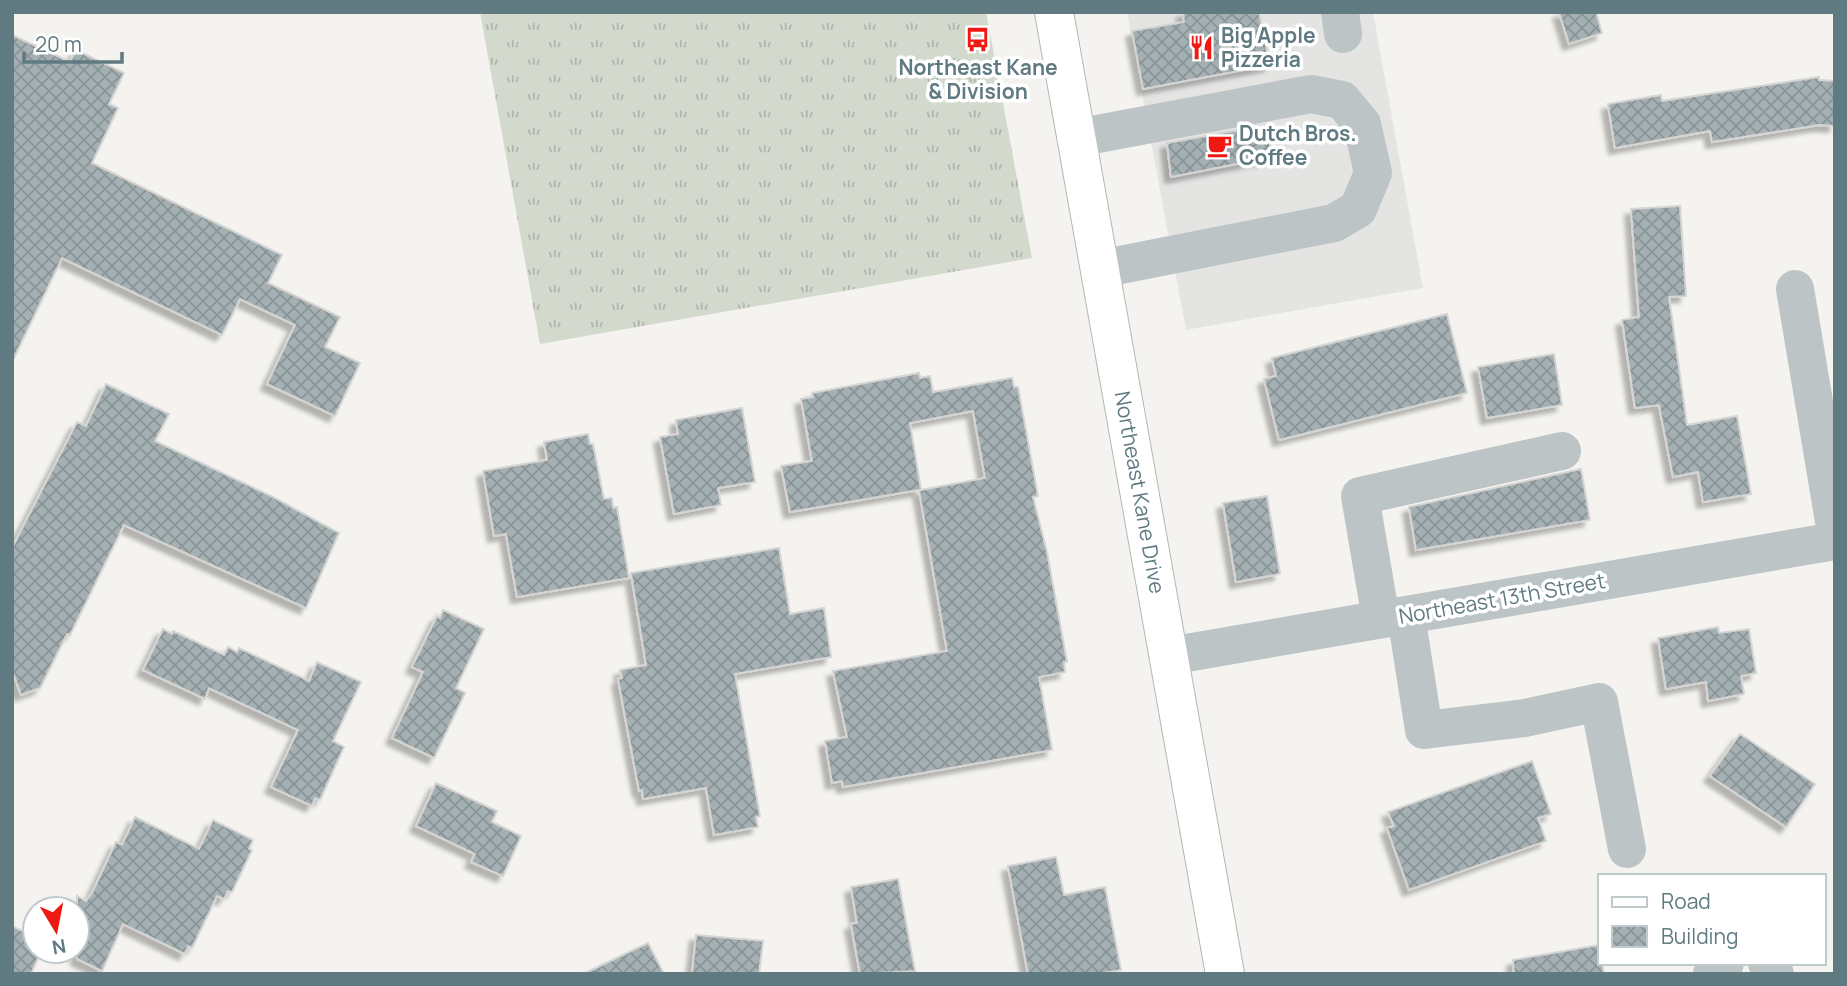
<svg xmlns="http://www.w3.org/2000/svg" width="1847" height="986" viewBox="0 0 1847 986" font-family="Manrope,sans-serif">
<defs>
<pattern id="grass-tufts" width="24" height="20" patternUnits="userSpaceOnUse" patternTransform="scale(1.75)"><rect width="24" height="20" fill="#d4d9ce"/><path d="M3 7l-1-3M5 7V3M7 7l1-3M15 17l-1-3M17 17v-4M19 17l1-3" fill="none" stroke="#afb5ad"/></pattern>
<pattern id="building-cross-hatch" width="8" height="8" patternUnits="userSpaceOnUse" patternTransform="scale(1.75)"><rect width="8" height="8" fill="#a4b0b3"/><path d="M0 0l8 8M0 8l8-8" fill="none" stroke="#899497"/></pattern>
<filter id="shadow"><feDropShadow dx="-6" dy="6" stdDeviation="2" flood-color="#0004"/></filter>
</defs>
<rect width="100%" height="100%" fill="#f4f3ef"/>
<path fill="#e4e4e3" d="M1127,12h246l50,276 -237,42z"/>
<path fill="url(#grass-tufts)" d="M480,12h506l46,246 -492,86z"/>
<path fill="url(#building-cross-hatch)" stroke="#d5d4d2" stroke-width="2" fill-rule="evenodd" filter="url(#shadow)" d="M1183,12h76l11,53 -127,24 -11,-58 52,-9z
M1559,12h37l6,21 -33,11z
M12,35l58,27 6,-12 48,23 -15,31 9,4 -26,55 190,92 -14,28 72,34 -15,30 35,16 -25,53 -68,-32 28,-59 -55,-26 -18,36 -160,-77 -50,104z
M1819,77v3l16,1v45l-16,-1 -107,17 -2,-11 -95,17 -7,-44 53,-9 1,6z
M1267,125l5,32 -101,20 -4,-34z
M1680,206l6,90 -17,1 18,128 50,-9 14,78 -48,8 -5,-30 -25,5 -14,-72 -24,3 -13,-88 17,-3 -8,-108z
M1447,314l20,79 -188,47 -15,-61 12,-3 -4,-18z
M1554,354l8,51 -75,13 -9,-51z
M919,373l1,5 10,-2 3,16 79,-14 2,9h4l20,109 -5,1 14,55 20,110h-3l1,10 -26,5 13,73 -209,37 -1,-6 -10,2 -7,-42 22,-4 -14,-66 114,-20 -28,-161 -129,22 -9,-46 31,-5 -11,-62 12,-2 -1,-4zM973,411l12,67 -64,12 -11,-67z
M106,384l63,30 -14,27 118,56 66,36 -33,75 -182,-83 -54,110 -3,-1 -27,54 -19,7 -9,-25v-122l65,-126 9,4z
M742,408l13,74 -37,6 3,17 -47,9 -14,-77 18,-3 -2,-14z
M588,434l2,10h3l11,55 8,-1 1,10 4,-1 12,71 -112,19 -11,-63 -12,2 -11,-65 64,-11 -3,-18z
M1581,469l9,51 -174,30 -7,-43z
M1267,496l13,78 -44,8 -13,-79z
M779,548l11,66 34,-6 7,49 -96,17 25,142 -4,1 2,10 -44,8 -8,-47 -63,11 -1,-9 -3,1 -21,-112 4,-1 -2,-8 26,-5 -15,-92z
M443,610l41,19 -28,59 9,5 -31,65 -42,-20 31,-66 -11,-5 25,-51 3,2z
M1718,627l1,6 30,-4 7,44 -15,3 3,18 -36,7 -2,-19 -40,7 -8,-51z
M163,629l9,5 1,-3 51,24 4,-8 9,5 2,-4 70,33 8,-19 44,20 -28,59 11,6 -24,53 -5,-2 -3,8 -41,-19 27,-57 -89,-42 -4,11 -62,-29z
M1740,734l75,50 -29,43 -76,-51z
M1532,761l19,53 -13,4 8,23 -137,49 -22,-62 7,-2 -6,-14z
M436,783l61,28 -5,11 29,14 -18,40 -32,-14 4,-8 -59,-28z
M135,817l64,32 14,-29 40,20 -4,9 3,1 -20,42 -4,-1 -4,8 -7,-3 -25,52 -4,-2 -3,8 -62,-30 -21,47 -25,-12v-63l9,5 6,-8 24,-51 6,3z
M1056,857l8,38 41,-8 16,83 -24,4h-69l-20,-108z
M898,879l17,92 -55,3 -9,-50 6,-1 -6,-36z
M12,926l23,11v14h6l-10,23h-19z
M696,935l67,6 -4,33h-67z
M648,943l16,31h-81z
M1599,945l5,29h-90l-1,-14z"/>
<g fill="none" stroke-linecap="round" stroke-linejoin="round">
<defs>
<g id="major">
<path id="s1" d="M1054,12l171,962"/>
</g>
</defs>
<use href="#major" stroke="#b1b7ba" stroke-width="40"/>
<path stroke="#bdc4c6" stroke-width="38" d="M1340,12l3,22
M1076,138l235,-44 31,6 20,24 11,49 -15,36 -24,14 -234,46
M1795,289l40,238
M1406,615l18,115 101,-12 74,-16 28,147
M1381,619l-21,-123 202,-45
M1169,656l666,-115
M1767,963l8,11
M1712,974l13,-11"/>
<use href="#major" stroke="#fff" stroke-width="38"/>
</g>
<defs>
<symbol id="bus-bare" viewBox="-9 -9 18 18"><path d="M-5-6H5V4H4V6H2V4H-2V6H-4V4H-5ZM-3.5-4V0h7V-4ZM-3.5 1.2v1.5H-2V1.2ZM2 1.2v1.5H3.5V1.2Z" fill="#ef1813" stroke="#fff" stroke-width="2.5" paint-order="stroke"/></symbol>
<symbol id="restaurant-bare" viewBox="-9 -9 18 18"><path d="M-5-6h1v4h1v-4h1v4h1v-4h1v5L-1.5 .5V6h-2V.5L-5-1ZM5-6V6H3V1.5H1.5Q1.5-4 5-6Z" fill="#ef1813" stroke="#fff" stroke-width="2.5" paint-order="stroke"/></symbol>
<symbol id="cafe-bare" viewBox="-9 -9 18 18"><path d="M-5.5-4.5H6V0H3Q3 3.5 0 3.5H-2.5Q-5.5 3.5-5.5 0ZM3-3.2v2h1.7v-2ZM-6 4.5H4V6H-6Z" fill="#ef1813" stroke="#fff" stroke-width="2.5" paint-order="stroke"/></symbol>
</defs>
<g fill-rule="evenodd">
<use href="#bus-bare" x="960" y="22" width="35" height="35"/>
<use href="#restaurant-bare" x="1184" y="30" width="35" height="35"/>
<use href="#cafe-bare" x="1202" y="128" width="35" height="35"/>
</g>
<g text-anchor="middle" stroke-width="7" stroke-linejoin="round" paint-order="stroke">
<g font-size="21" font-weight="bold" fill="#607a82" stroke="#fff" text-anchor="start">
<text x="1221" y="43">Big Apple<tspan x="1221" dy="24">Pizzeria</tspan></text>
<text x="978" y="75" text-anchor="middle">Northeast Kane<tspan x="978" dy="24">&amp; Division</tspan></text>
<text x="1239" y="141">Dutch Bros.<tspan x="1239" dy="24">Coffee</tspan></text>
</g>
<g font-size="21" fill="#607a82" stroke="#fff">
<text dy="7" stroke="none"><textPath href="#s1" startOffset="488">Northeast Kane Drive</textPath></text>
<text transform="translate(1502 599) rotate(-10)" y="7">Northeast 13th Street</text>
</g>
</g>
<rect width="1847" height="986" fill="none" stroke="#607a82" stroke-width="28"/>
<rect x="1598" y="874" width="228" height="91" fill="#ffffff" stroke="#bfcacd" stroke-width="2"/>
<rect x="1612" y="897" width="35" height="10" fill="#ffffff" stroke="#bfcacd" stroke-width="2"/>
<text x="1661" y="909" font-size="21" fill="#607a82">Road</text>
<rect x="1612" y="926" width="35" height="21" fill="url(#building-cross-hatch)" stroke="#bfcacd" stroke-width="2"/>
<text x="1661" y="944" font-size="21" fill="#607a82">Building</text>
<g transform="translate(56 930) rotate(170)"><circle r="33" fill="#ffffff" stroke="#bfcacd" stroke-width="2"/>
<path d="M0-5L12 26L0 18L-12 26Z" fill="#ef1813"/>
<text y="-10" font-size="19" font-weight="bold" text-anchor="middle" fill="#607a82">N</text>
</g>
<path d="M24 52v10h98v-10" fill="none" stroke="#607a82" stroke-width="3.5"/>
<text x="35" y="52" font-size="21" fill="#607a82" stroke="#ffffff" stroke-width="5" paint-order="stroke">20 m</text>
</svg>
